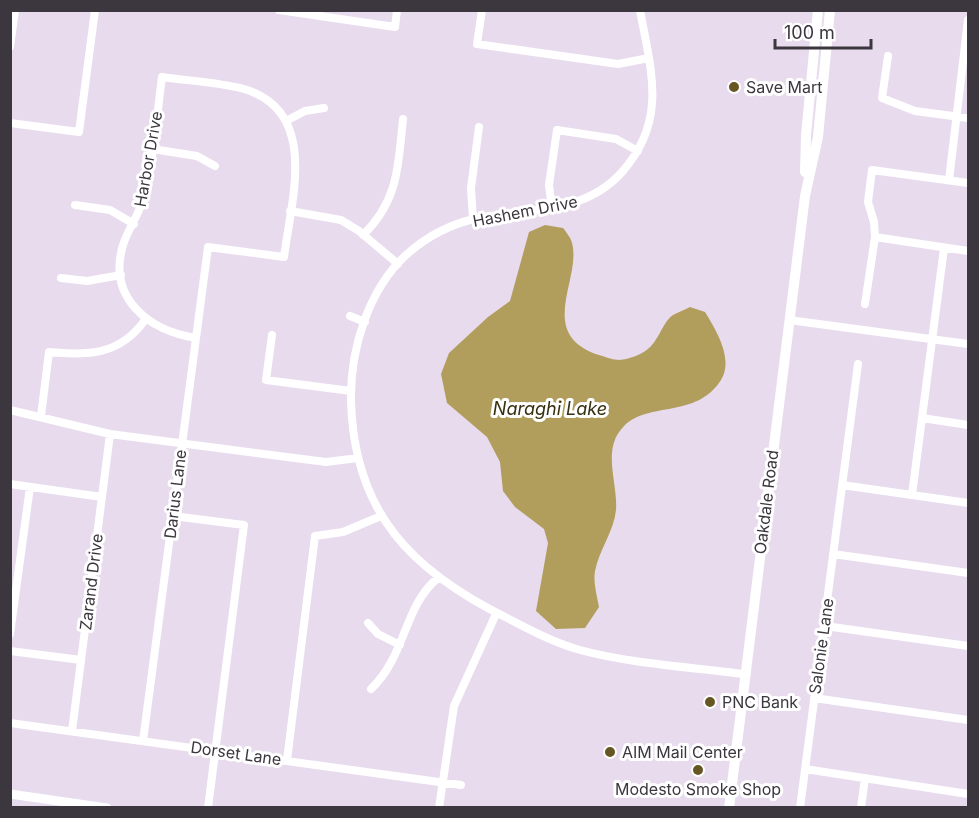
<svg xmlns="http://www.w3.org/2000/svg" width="979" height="818" viewBox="0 0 979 818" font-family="Inter,sans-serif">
<rect width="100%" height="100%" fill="#e7dbed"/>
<path fill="#b29e5c" d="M545,225l18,3c3,4 8,10 9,15 10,36 -37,91 27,112 18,6 21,7 39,0 21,-8 22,-31 35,-40 5,-3 12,-5 17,-8l15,5c11,18 29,47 16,68 -25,39 -72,21 -97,46 -23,23 -6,56 -8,84 -2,21 -17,40 -21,61 -2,11 2,25 4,36l-14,21 -29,1 -20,-18 12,-68 -4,-14 -29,-22 -12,-16 -3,-29 -13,-25 -40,-34 -6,-29 8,-21 39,-36 22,-16 19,-69z"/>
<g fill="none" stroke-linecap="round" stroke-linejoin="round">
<path stroke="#fff" stroke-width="8" d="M279,10l116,17 2,-17
M482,10l-5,34 141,20 31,-6
M640,10c11,61 28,110 -18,162 -39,44 -96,35 -148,47 -26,6 -49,19 -68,36 -38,35 -56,95 -55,146 3,113 62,171 158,218 23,12 46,24 71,31 52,14 110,17 163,24
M10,47l5,-37
M888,56l-6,42 33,13 53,7
M286,121l19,-10 19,-3
M10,123l69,9 16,-122
M152,149l45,7 18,10
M949,180l19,-160
M75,205l35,5 24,14
M552,209l-3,-24 8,-55 59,9 22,12
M290,211l51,9 18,11 39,33
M473,219l-2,-31 8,-61
M363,235c36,-35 35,-70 40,-116
M875,237l93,14
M61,278l26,3 34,-6
M865,304l10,-67 -1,-15 -6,-20 4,-32 96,13
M350,316l15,6
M789,320l179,24
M272,335l-6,45 85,11
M10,410l100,24 216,28 32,-4
M41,416l8,-64c39,4 71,3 96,-32
M922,418l46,7
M10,484l92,13
M842,485l126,18
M912,495l32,-247
M173,516l71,9 -36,283
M833,554l135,19
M368,623l10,11 22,11
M825,626l143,20
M10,634l20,-147
M10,651l71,9
M371,689c35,-33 33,-84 67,-111
M814,698l154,22
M10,723l451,62
M72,731l38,-297
M143,741l65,-494 76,10c7,-56 36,-146 -40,-168 -26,-7 -55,-8 -82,-12 -5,38 -8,76 -16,113 -4,21 -17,36 -23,55 -16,53 26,86 73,93
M287,760l28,-224 28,-4 38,-16
M805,769l163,25
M439,808l15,-102 42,-92
M800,808l58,-444
M861,808l4,-30"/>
<path stroke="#fff" stroke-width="9" d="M10,794l97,14"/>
<path stroke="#fff" stroke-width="10" d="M805,172l1,-37 12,-125
M729,808l76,-612 13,-59 12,-127"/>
</g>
<g fill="#655623" stroke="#fff" stroke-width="2">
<circle cx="734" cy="87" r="6"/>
<circle cx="710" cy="702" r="6"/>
<circle cx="610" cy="752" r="6"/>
<circle cx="698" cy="770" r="6"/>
</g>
<g text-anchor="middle" stroke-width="6" stroke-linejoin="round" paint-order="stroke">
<g font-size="16" fill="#3c373e" stroke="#fff" text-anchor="start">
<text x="746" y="93">Save Mart</text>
<text x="722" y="708">PNC Bank</text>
<text x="622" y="758">AIM Mail Center</text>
<text x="698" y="795" text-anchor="middle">Modesto Smoke Shop</text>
</g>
<g font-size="16" fill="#3c373e" stroke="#fff">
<text transform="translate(148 159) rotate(-80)" y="6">Harbor Drive</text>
<text transform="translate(525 211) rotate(-11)" y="6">Hashem Drive</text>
<text transform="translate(175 494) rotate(-83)" y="6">Darius Lane</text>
<text transform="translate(766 502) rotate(-83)" y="6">Oakdale Road</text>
<text transform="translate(91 582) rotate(-83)" y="6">Zarand Drive</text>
<text transform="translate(821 646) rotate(-82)" y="6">Salonie Lane</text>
<text transform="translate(236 753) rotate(8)" y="6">Dorset Lane</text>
</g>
<g font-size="18" font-style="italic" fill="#372f10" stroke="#fff">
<text x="550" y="415">Naraghi Lake</text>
</g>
</g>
<rect width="979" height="818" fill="none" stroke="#3c373e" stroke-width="24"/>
<path d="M775 39v9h96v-9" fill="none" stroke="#3c373e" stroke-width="3"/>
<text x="784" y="39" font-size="18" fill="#3c373e" stroke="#ffffff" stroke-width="4.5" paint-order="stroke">100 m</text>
</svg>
